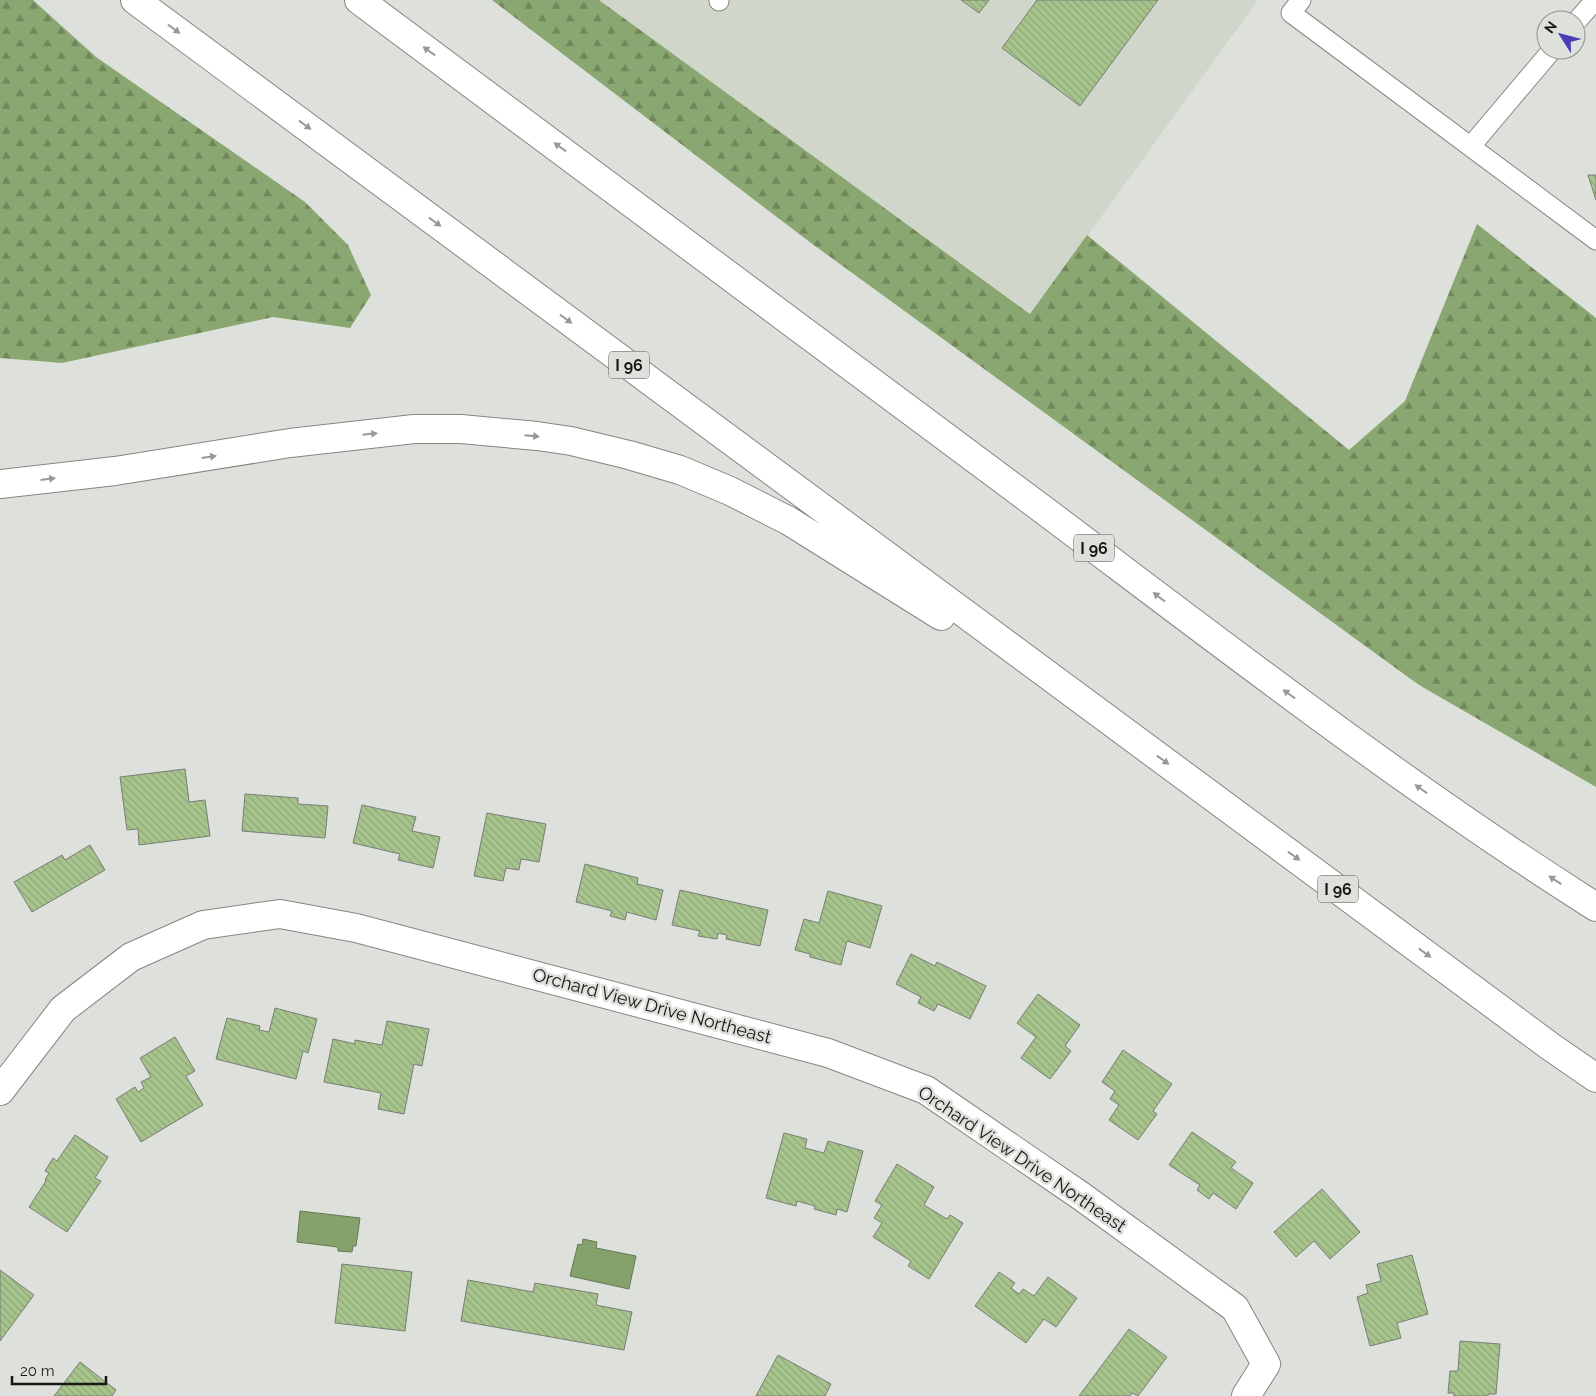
<svg xmlns="http://www.w3.org/2000/svg" width="1596" height="1396" viewBox="0 0 1596 1396" font-family="Raleway,sans-serif">
<defs>
<pattern id="forest-firs" width="22" height="20" patternUnits="userSpaceOnUse" patternTransform="scale(1.25)"><rect width="22" height="20" fill="#8aa771"/><path d="M5 1l3.5 6h-7zM16 11l3.5 6h-7z" fill="#70875c"/></pattern>
<pattern id="building-back-hatch" width="6" height="6" patternUnits="userSpaceOnUse" patternTransform="scale(1.25)"><rect width="6" height="6" fill="#a6c48c"/><path d="M-1 5l2 2M0 0l6 6M5-1l2 2" fill="none" stroke="#8ea878"/></pattern>
</defs>
<rect width="100%" height="100%" fill="#dee1db"/>
<path fill="#d0d7ca" d="M599,0h659l-227,314z"/>
<path fill="url(#forest-firs)" d="M0,0h33l63,57 209,145 43,43 23,50 -21,33 -77,-11 -211,46 -62,-5z
M492,0h107l431,314 57,-79 262,215 56,-49 72,-177 119,94v469l-177,-102 -608,-442z"/>
<path fill="#85a26d" stroke="#647953" d="M300,1211l60,7 -4,28h-3l-1,6 -14,-1v-4l-41,-5z
M583,1239l14,3 -1,6 40,8 -7,33 -59,-13 8,-32 4,1z"/>
<path fill="url(#building-back-hatch)" stroke="#797c77" d="M961,0h28l-10,13z
M1037,0h121l-78,106 -78,-58z
M1588,175h8v25z
M185,769l4,33 16,-2 5,36 -71,9 -1,-16 -11,1 -7,-53z
M245,794l53,4v6l30,2 -3,32 -83,-7z
M362,805l54,12 -4,14 28,6 -7,31 -35,-8 2,-6 -47,-11z
M487,813l59,11 -7,38 -18,-3 -2,11 -13,-2 -3,13 -29,-5z
M90,845l15,25 -73,42 -18,-30 48,-27 3,5z
M585,864l53,14 -1,6 26,6 -7,30 -29,-8 -2,8 -15,-4 2,-5 -36,-9z
M680,890l88,20 -8,36 -34,-7 1,-4 -9,-2 -1,6 -19,-3 2,-5 -28,-6z
M828,891l54,15 -12,42 -23,-7 -6,24 -31,-8v-3l-15,-4 9,-31 15,4z
M911,954l24,12 2,-4 49,24 -16,33 -32,-15 -4,7 -16,-8 3,-6 -25,-13z
M1038,994l42,31 -15,21 6,5 -21,28 -29,-21 15,-21 -19,-14z
M275,1008l42,11 -9,34 -5,-2 -7,28 -80,-20 11,-41 33,8 -1,4 10,2z
M387,1021l42,8 -7,37 -8,-2 -10,50 -26,-5 3,-16 -57,-11 9,-43 22,5v-4l27,5z
M175,1037l20,34 -9,5 17,29 -62,37 -25,-43 19,-12 3,5 6,-4 -3,-6 10,-5 -11,-19z
M1123,1050l49,34 -19,27 4,3 -19,26 -29,-20 10,-15 -9,-6 5,-8 -13,-9z
M1192,1132l44,30 -5,6 22,15 -17,26 -23,-16 -4,6 -12,-9 3,-5 -31,-20z
M784,1133l23,6 -2,9 19,5 4,-12 35,10 -16,61 -10,-3 -1,6 -22,-6 1,-3 -18,-5 -1,5 -30,-8z
M75,1135l33,22 -13,21 6,3 -34,51 -38,-25 17,-26 -1,-1 4,-7 -4,-2 8,-13 4,3z
M897,1164l37,23 -10,18 23,14 3,-4 13,8 -34,56 -21,-13 3,-5 -38,-24 9,-14 -8,-5 8,-13 -7,-4z
M1322,1189l38,43 -30,27 -16,-18 -18,16 -22,-25z
M1412,1255l16,59 -31,9 4,15 -31,8 -13,-49 11,-4 -2,-8 15,-4 -4,-17z
M342,1264l70,8 -7,59 -70,-8z
M0,1270l34,25 -34,46z
M999,1272l16,11 -4,5 8,6 4,-5 11,7 14,-19 29,21 -21,29 -12,-8 -18,24 -51,-37z
M468,1280l65,12 2,-9 63,11 -2,11 36,7 -8,38 -163,-29z
M1129,1329l38,28 -29,39 -6,-3 -2,3h-51z
M1460,1341l40,3 -4,50h-8v2h-34v-3h-6l2,-22h8z
M778,1355l53,29 -6,12h-69z
M80,1362l36,28 -4,6h-58z"/>
<g fill="none" stroke-linecap="round" stroke-linejoin="round">
<defs>
<path id="service" d="M1301,0l-10,13 305,227
M719,1v-1
M1576,22l19,-22
M1471,146l81,-96"/>
<path id="minor" d="M0,1091l63,-82 68,-52 72,-32 77,-11 76,14 472,125 98,37 155,106 154,112 31,56 -20,32"/>
<path id="motorway" d="M135,0l1416,1047 45,31
M359,0c230,169 458,340 686,511 181,136 360,275 551,396
M0,484l115,-13 175,-28 124,-14h47l76,7 34,5 58,14 51,15 50,21 59,30 152,95"/>
</defs>
<use href="#service" stroke="#848782" stroke-width="21"/>
<use href="#minor" stroke="#848782" stroke-width="30"/>
<use href="#motorway" stroke="#848782" stroke-width="30"/>
<use href="#service" stroke="#fff" stroke-width="19"/>
<use href="#minor" stroke="#fff" stroke-width="28"/>
<use href="#motorway" stroke="#fff" stroke-width="28"/>
</g>
<defs><path id="oneway-solid" d="M-6-.8H1V-3.2L6.5 0L1 3.2V.8H-6Z" transform="scale(1.25)"/></defs>
<g fill="#979897">
<use href="#oneway-solid" transform="translate(174 29) rotate(36)"/>
<use href="#oneway-solid" transform="translate(429 51) rotate(-144)"/>
<use href="#oneway-solid" transform="translate(305 125) rotate(36)"/>
<use href="#oneway-solid" transform="translate(560 147) rotate(-144)"/>
<use href="#oneway-solid" transform="translate(435 222) rotate(36)"/>
<use href="#oneway-solid" transform="translate(566 319) rotate(36)"/>
<use href="#oneway-solid" transform="translate(370 434) rotate(-6)"/>
<use href="#oneway-solid" transform="translate(532 436) rotate(5)"/>
<use href="#oneway-solid" transform="translate(209 457) rotate(-8)"/>
<use href="#oneway-solid" transform="translate(48 479) rotate(-7)"/>
<use href="#oneway-solid" transform="translate(1159 597) rotate(-143)"/>
<use href="#oneway-solid" transform="translate(1289 694) rotate(-144)"/>
<use href="#oneway-solid" transform="translate(1163 760) rotate(36)"/>
<use href="#oneway-solid" transform="translate(1421 789) rotate(-145)"/>
<use href="#oneway-solid" transform="translate(1294 856) rotate(36)"/>
<use href="#oneway-solid" transform="translate(1555 880) rotate(-147)"/>
<use href="#oneway-solid" transform="translate(1425 953) rotate(36)"/>
</g>
<g text-anchor="middle" stroke-width="5" stroke-linejoin="round" paint-order="stroke">
<g fill="#dee1db" stroke="#535552" stroke-width="1">
<rect x="609" y="351.5" width="40" height="27" rx="4"/>
<rect x="1074" y="534.5" width="40" height="27" rx="4"/>
<rect x="1318" y="875.5" width="40" height="27" rx="4"/>
</g>
<g font-size="16" font-weight="bold" fill="#181917">
<text x="629" y="371">I 96</text>
<text x="1094" y="554">I 96</text>
<text x="1338" y="895">I 96</text>
</g>
<g font-size="18" fill="#181917" stroke="#dee1db">
<text transform="translate(652 1006) rotate(15)" y="6">Orchard View Drive Northeast</text>
<text transform="translate(1022 1159) rotate(34)" y="6">Orchard View Drive Northeast</text>
</g>
</g>
<g transform="translate(1561 35) rotate(306)"><circle r="24" fill="#dee1db" stroke="#8f918d"/>
<path d="M0-4L9 19L0 12L-9 19Z" fill="#4b3eb5"/>
<text y="-8" font-size="14" font-weight="bold" text-anchor="middle" fill="#181917">N</text>
</g>
<path d="M12 1376v8h94v-8" fill="none" stroke="#181917" stroke-width="2.5"/>
<text x="20" y="1376" font-size="15" fill="#181917" stroke="#dee1db" stroke-width="4" paint-order="stroke">20 m</text>
</svg>
